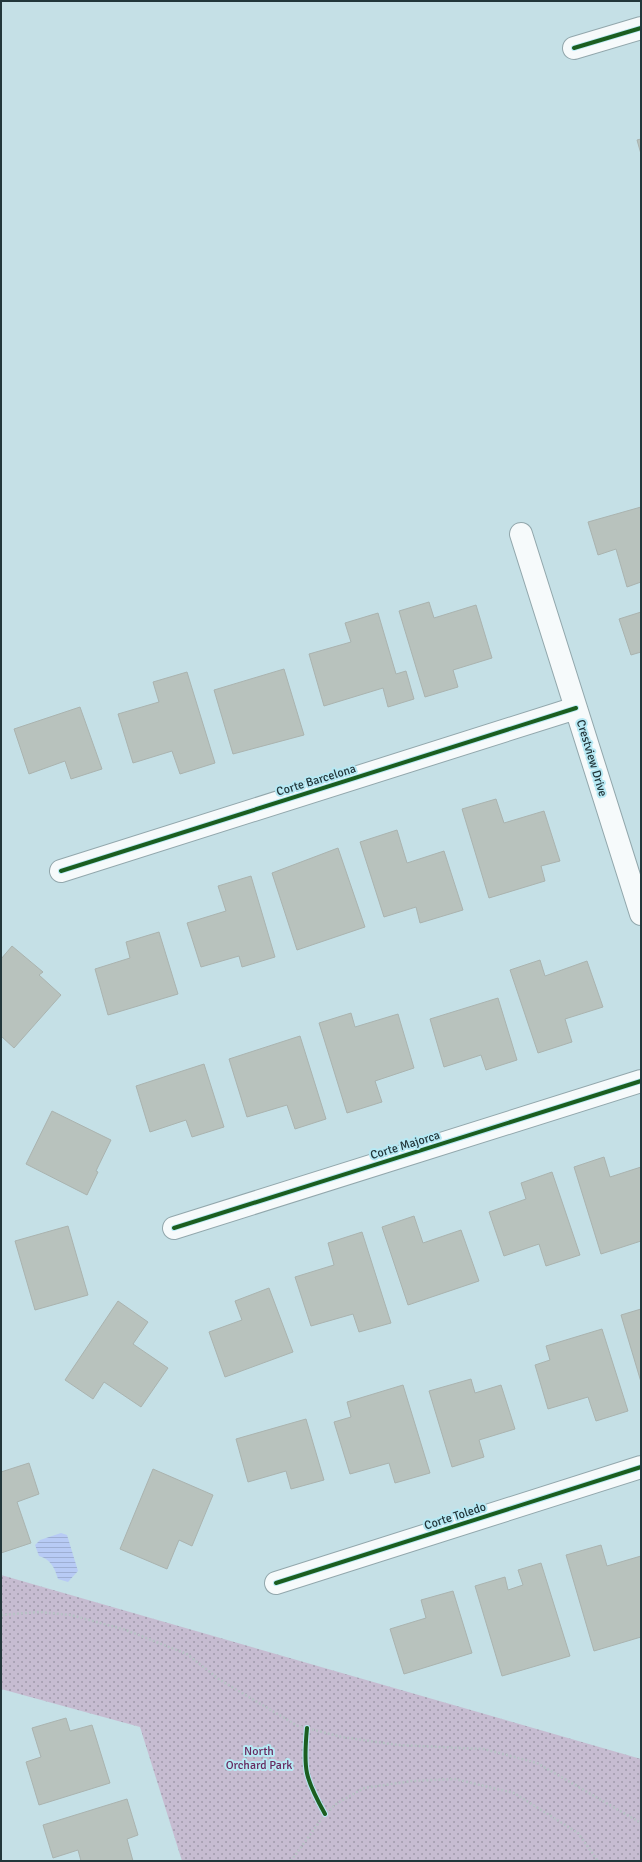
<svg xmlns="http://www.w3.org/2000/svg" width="642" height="1862" viewBox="0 0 642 1862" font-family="Signika,sans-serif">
<defs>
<pattern id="park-dots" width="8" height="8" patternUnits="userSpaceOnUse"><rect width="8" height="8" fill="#c6bcd1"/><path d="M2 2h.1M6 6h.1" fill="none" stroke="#a09aab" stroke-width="1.8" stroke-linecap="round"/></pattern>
<pattern id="water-rules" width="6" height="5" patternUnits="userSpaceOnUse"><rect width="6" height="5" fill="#b8cbf5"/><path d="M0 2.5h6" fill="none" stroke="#9eafd3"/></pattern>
</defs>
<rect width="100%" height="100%" fill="#c5e0e6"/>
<path fill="url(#park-dots)" d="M1,1575l640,184v102h-459l-42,-134 -139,-38z"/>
<path fill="url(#water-rules)" d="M61,1533l6,2 11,36 -10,11 -10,-3c-3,-10 -7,-20 -19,-23l-4,-11 5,-5z"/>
<path fill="#b8c2bd" stroke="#aab3af" d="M641,139v15l-4,-14z
M641,507v75l-14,5 -11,-38 -18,6 -10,-33z
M429,602l5,16 42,-13 16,53 -39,12 5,17 -33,10 -26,-86z
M641,612v40l-10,3 -12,-36z
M378,613l18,61 10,-3 8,28 -26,8 -5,-19 -59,18 -15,-52 42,-12 -6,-19z
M284,669l20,66 -71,19 -19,-64z
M187,672l28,91 -35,11 -8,-23 -39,12 -15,-49 41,-12 -6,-20z
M80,707l22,62 -31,10 -6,-18 -36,13 -15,-45z
M496,799l8,24 40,-12 16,50 -19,5 4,15 -56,17 -27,-89z
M397,830l10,33 37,-12 19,59 -43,13 -4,-16 -32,10 -24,-75z
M338,848l27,79 -68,23 -25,-77z
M251,876l24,81 -33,10 -3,-11 -38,11 -14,-44 39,-12 -8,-25z
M159,932l19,62 -70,21 -13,-46 35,-11 -4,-16z
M12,946l31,26 -4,3 22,20 -47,53 -13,-12v-77z
M540,960l5,16 42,-15 16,46 -38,12 7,23 -34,11 -28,-83z
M498,998l19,62 -31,10 -5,-15 -37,12 -14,-48z
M351,1013l4,14 43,-13 16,54 -39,13 7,21 -35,11 -28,-90z
M300,1036l26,83 -31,10 -8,-24 -40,12 -18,-58z
M204,1064l20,63 -32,10 -6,-17 -36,12 -14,-46z
M52,1111l59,29 -15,31 2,1 -11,23 -61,-31z
M604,1157l6,20 31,-10v74l-40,13 -27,-87z
M552,1172l28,83 -34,11 -7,-22 -35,12 -15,-44 37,-13 -5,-16z
M414,1216l9,27 38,-13 18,51 -71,24 -26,-78z
M68,1226l20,69 -53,15 -20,-69z
M362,1232l29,91 -32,9 -6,-18 -42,12 -16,-49 39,-12 -6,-22z
M269,1288l24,64 -68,25 -16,-45 33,-12 -7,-19z
M118,1301l30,21 -15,22 35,24 -27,39 -37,-25 -11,17 -28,-19z
M641,1309v73l-20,-67z
M602,1329l26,82 -32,10 -8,-24 -40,12 -13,-44 15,-5 -4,-14z
M471,1379l4,14 26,-8 14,44 -36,11 5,17 -32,10 -23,-76z
M403,1385l27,88 -35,10 -6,-20 -39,11 -16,-52 17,-5 -4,-15z
M306,1419l18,61 -33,9 -5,-18 -38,11 -12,-43z
M29,1463l10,31 -22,8 14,41 -30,10v-81z
M153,1469l60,26 -21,51 -13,-6 -12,29 -47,-20z
M601,1545l6,21 34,-10v81l-47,14 -28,-96z
M541,1563l29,93 -68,20 -27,-90 30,-9 3,13 15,-5 -5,-15z
M453,1591l19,62 -68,21 -14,-45 36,-11 -5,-18z
M66,1718l4,13 22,-6 18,58 -71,22 -13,-43 15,-5 -9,-29z
M127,1799l11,36 -11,4 6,22h-52l-3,-11 -25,8 -10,-33z"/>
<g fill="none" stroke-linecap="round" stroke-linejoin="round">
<defs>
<path id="street" d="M574,48l67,-20
M521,534l120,380
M61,871l515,-163
M174,1228l467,-147
M276,1583l365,-116"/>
</defs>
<use href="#street" stroke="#92a7ac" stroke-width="24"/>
<path stroke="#b8c2c6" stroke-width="2.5" stroke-dasharray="2 2" stroke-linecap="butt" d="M1,1615l38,-3 32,3 55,15 61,24 33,26 78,46 44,11 56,8 86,4 53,14 104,60
M291,1861l34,-47 11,-10 28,-16 48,-7 43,-2 59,14 64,40 20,28"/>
<use href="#street" stroke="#f6fafb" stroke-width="22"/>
<defs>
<path id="cycleway" d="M574,48l67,-20
M61,871l515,-163
M174,1228l467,-147
M276,1583l365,-116
M307,1728c-4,42 -2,50 18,86"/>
</defs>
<use href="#cycleway" stroke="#b7e9f4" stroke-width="6"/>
<use href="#cycleway" stroke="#1b5e20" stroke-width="4"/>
</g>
<g text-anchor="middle" stroke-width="4" stroke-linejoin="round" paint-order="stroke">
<g font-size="12" fill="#22363a" stroke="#b7e9f4">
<text transform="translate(592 758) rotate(73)" y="4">Crestview Drive</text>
<text transform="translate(316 780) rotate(-17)" y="4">Corte Barcelona</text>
<text transform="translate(405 1145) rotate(-17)" y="4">Corte Majorca</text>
<text transform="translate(455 1516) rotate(-18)" y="4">Corte Toledo</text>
</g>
<g font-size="12" fill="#67295f" stroke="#b7e9f4">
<text x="259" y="1755">North<tspan x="259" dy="14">Orchard Park</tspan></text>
</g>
</g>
<rect width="642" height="1862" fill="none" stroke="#22363a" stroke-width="4"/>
</svg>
